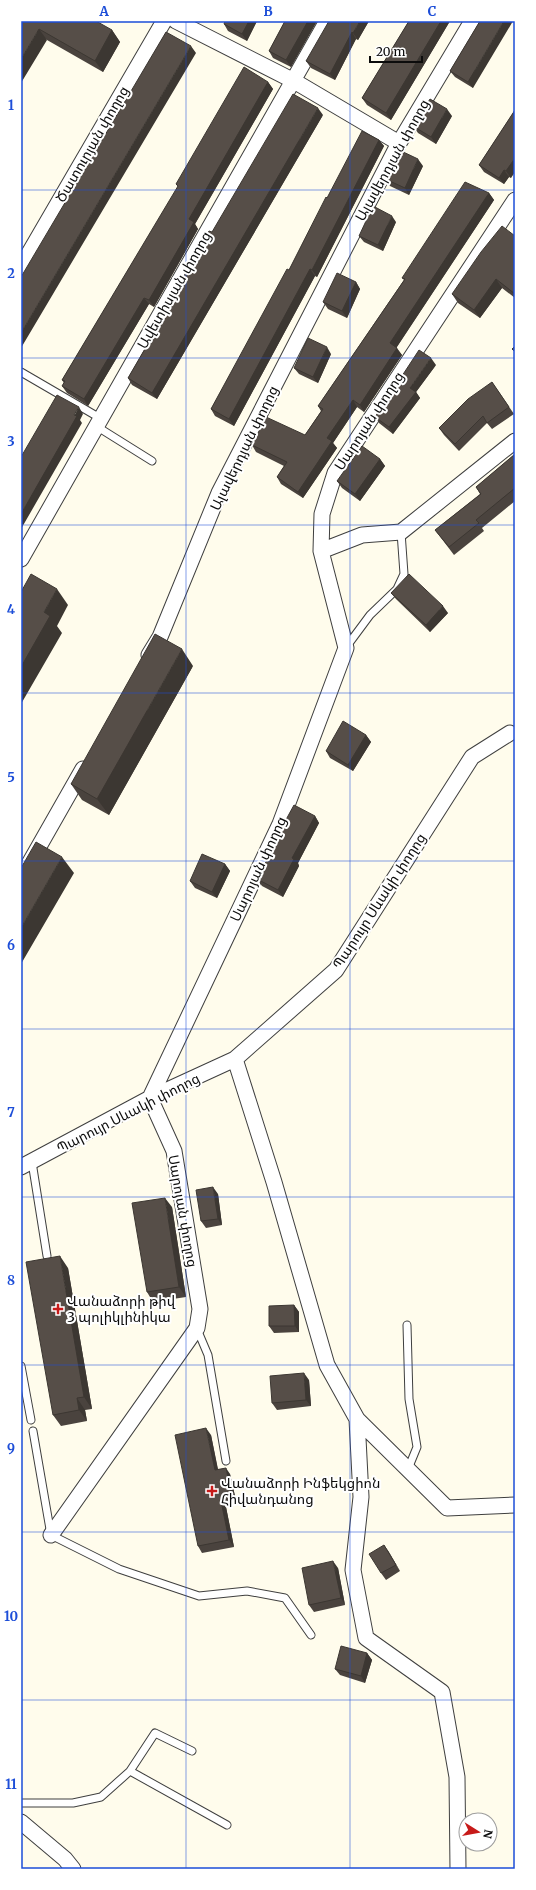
<svg xmlns="http://www.w3.org/2000/svg" width="536" height="1890" viewBox="0 0 536 1890" font-family="Merriweather,'Noto Sans Armenian',serif">
<rect width="100%" height="100%" fill="#fffcec"/>
<g fill="none" stroke-linecap="round" stroke-linejoin="round">
<defs>
<path id="lane" d="M21,372l79,46
M96,426l56,35
M347,646l23,-31 27,-26 7,-15 -3,-42
M32,1162l15,94
M407,1325l2,74 8,48 -9,22
M197,1329l11,26 18,106
M21,1366l10,54
M33,1431l18,104 68,34 80,27 48,-5 38,7 26,37
M130,1771l25,-38 37,18
M21,1803h52l28,-6 29,-26 97,54"/>
<path id="street" d="M176,21l118,60 105,62
M21,267l143,-246
M321,551l41,-16 39,-3 114,-91
M21,559l306,-538
M149,655l11,-18 59,-144 180,-350 73,-122
M21,878l62,-109
M235,1059l39,123 53,183 30,54 90,89 68,-3
M21,1167l129,-69 85,-39 101,-89 136,-213 38,-24
M357,1419l4,78 -8,73 13,68 76,54 15,85 1,92
M51,1535l146,-207 3,-19 -26,-158 -24,-53 130,-274 66,-176 -25,-97 1,-37 13,-41 180,-273
M21,1822l44,37 8,10"/>
</defs>
<use href="#lane" stroke="#3f3f3f" stroke-width="9"/>
<use href="#street" stroke="#3f3f3f" stroke-width="17"/>
<use href="#lane" stroke="#fff" stroke-width="7"/>
<use href="#street" stroke="#fff" stroke-width="15"/>
</g>
<path fill="#4a433e" d="M21,21l91,9 8,12 -17,30 -56,-32z
M257,21l-10,20 -19,-10 -4,-7z
M285,21h32l-26,46 -18,-9 -4,-7z
M369,21l-11,19 -2,-1 -21,41 -24,-12 -5,-7z
M409,21h41l-59,99 -24,-15 -5,-7z
M480,21l-7,67 -18,-11 -5,-6z
M268,82l5,7 -78,135 3,5 -44,78 -5,-3 -61,102 -21,-13 -5,-7 2,-3 -2,-3 116,-193 -2,-3z
M515,110l-4,68 -2,-1 -5,7 -20,-12 -5,-7z
M323,115l-166,284 -25,-14 -4,-7 38,-66 -1,-2 47,-78z
M452,116l-16,28 -18,-11 -5,-7z
M379,140l5,6 -67,131 -2,-1 -81,150 -19,-10 -4,-7 78,-139 38,-72z
M423,166l-14,29 -19,-9 -5,-7z
M489,193l5,7 -98,148 6,7 -38,57 -7,-5 -24,36 4,5 -34,50 -22,-14 -4,-7 7,-11 -28,-14 -4,-7 53,-10 16,-24 -3,-5 86,-126 -2,-2z
M396,222l-13,29 -19,-9 -5,-6z
M515,236v62l-13,-10 -22,30 -22,-15 -6,-9z
M356,282l4,7 -13,29 -19,-9 -5,-7z
M331,354l-13,29 -19,-9 -5,-6z
M436,365l-20,27 4,6 -27,36 -14,-11 -4,-6z
M492,382l22,32 -22,15 -5,-6 -28,28 -15,-16 -5,-7z
M515,454v47l-33,27 2,3 -30,24 -19,-25 45,-36 -4,-7z
M380,459l5,7 -25,35 -18,-13 -5,-7z
M391,593l57,20 -18,19 -34,-33z
M193,666l-84,149 -27,-15 -11,-16z
M366,735l5,7 -18,29 -23,-13 -4,-7z
M315,816l4,7 -21,40 1,3 -16,31 -21,-11 -5,-7 20,-38 -1,-3z
M225,864l5,7 -13,27 -22,-10 -5,-7z
M218,1194l4,31 -16,3 -5,-7z
M172,1207l14,90 -33,5 -6,-10z
M68,1268l24,141 -7,1 2,11 -26,5 -8,-11z
M294,1305l5,7v20l-25,1 -5,-7z
M309,1380l2,26 -34,4 -5,-7z
M211,1435l7,34 12,5 7,31 -11,2 8,40 -32,6 -4,-7z
M384,1545l16,26 -14,9 -5,-7z
M338,1568l7,37 -31,7 -5,-7z
M367,1653l5,7 -7,23 -25,-8 -5,-6z"/>
<path fill="#3c3732" d="M249,21h8l-10,20 -5,-7z
M308,21h9l-26,46 -5,-7z
M360,21h9l-11,19 -5,-7z
M441,21h9l-59,99 -5,-7z
M504,21h9l-40,67 -5,-6z
M39,29l8,11 -26,43v-24z
M112,30l8,12 -17,30 -8,-11z
M352,32l4,7 -21,41 -5,-6z
M191,46l5,7 -175,295v-15z
M268,82l5,7 -78,135 3,5 -44,78 -5,-7 40,-81z
M318,108l5,7 -166,284 -5,-6z
M447,109l5,7 -16,28 -5,-7z
M379,140l5,6 -67,131 -5,-7z
M515,158v14l-4,6 -5,-7z
M418,159l5,7 -14,29 -4,-7z
M504,170l5,7 -5,7 -5,-6z
M489,193l5,7 -99,150 -5,-7z
M392,216l4,6 -13,29 -5,-6z
M310,269l5,7 -81,150 -5,-7z
M496,279l6,9 -22,30 -6,-8z
M356,282l4,7 -13,29 -5,-7z
M144,298l5,6 -61,102 -4,-7z
M327,347l4,7 -13,29 -5,-6z
M397,348l5,7 -38,57 -4,-7z
M431,358l5,7 -20,27 4,6 -27,36 -4,-7 21,-39z
M353,400l4,7 -24,36 4,5 -34,50 -5,-6 29,-54z
M79,407l4,7 -3,6 2,3 -61,106v-15z
M380,459l5,7 -25,35 -5,-7z
M57,589l11,16 -11,21 5,7 -41,71v-37l23,-55z
M443,606l5,7 -18,19 -4,-7z
M182,649l11,17 -84,149 -12,-16z
M366,735l5,7 -18,29 -5,-6z
M315,816l4,7 -21,40 1,3 -16,31 -5,-7 14,-32z
M62,857l12,16 -53,91v-36z
M225,864l5,7 -13,27 -5,-6z
M213,1187l5,7 4,31 -4,-6z
M165,1198l7,9 14,90 -7,-10z
M60,1256l8,12 24,141 -8,-12z
M294,1305l5,7v20l-4,-6z
M304,1373l5,7 2,26 -5,-6z
M77,1398l8,12 2,11 -8,-11z
M206,1428l5,7 8,41 -4,-6z
M226,1468l4,6 7,31 -5,-7z
M221,1501l5,6 8,40 -5,-7z
M384,1545l5,7 11,19 -4,-6z
M333,1561l5,7 7,37 -4,-7z
M367,1653l5,7 -7,23 -4,-7z"/>
<path fill="#564e48" stroke="#3c3732" d="M21,21h75l16,9 -17,31 -56,-32 -18,30z
M225,21h24l-7,13 -18,-10z
M285,21h23l-22,39 -17,-9z
M329,21h31l-7,12 -1,-1 -22,42 -24,-13z
M409,21h32l-55,92 -24,-15z
M480,21h24l-36,61 -18,-11z
M166,32l25,14 -170,287v-56z
M244,67l24,15 -79,137 5,3 -45,78 -5,-2 -60,101 -22,-13 3,-5 -3,-1 116,-194 -2,-2z
M293,94l25,14 -166,285 -24,-15 39,-67 -2,-1 44,-79 3,1z
M430,99l17,10 -16,28 -18,-11z
M515,110v48l-9,13 -2,-1 -5,8 -20,-13z
M362,131l17,9 -67,130 -2,-1 -81,150 -18,-10 76,-140 2,1 37,-73 1,1z
M399,150l19,9 -13,29 -20,-9z
M465,182l24,11 -99,150 7,5 -37,57 -7,-5 -26,38 5,3 -34,51 -21,-15 10,-15 -35,-17 14,-28 39,18 18,-26 -5,-3 87,-127 -3,-1z
M373,206l19,10 -14,29 -19,-9z
M502,226l13,10v58l-19,-15 -22,31 -22,-16 29,-42z
M337,273l19,9 -14,29 -19,-9z
M308,338l19,9 -14,30 -19,-9z
M515,346v6l-3,-3z
M419,350l12,8 -21,30 6,4 -27,35 -14,-10z
M492,382l17,25 -22,16 -4,-7 -28,28 -16,-16 29,-29z
M57,395l22,12 -5,8 3,1 -56,98v-57z
M362,446l18,13 -25,35 -18,-13z
M515,454v34l-39,32 3,3 -30,24 -14,-17 46,-36 -5,-7z
M31,574l26,15 -13,23 6,4 -29,51v-75z
M409,574l34,32 -17,19 -35,-32z
M155,634l27,15 -85,150 -26,-15z
M343,721l23,14 -18,30 -22,-14z
M294,805l21,11 -23,42 2,1 -16,31 -21,-11 21,-40 -2,-1z
M36,842l26,15 -41,71v-60z
M202,854l23,10 -13,28 -22,-11z
M213,1187l5,32 -17,2 -5,-31z
M165,1198l14,89 -32,5 -15,-89z
M60,1256l24,141 -7,1 2,12 -26,5 -27,-153z
M294,1305l1,21h-26v-20z
M304,1373l2,27 -34,3 -2,-27z
M206,1428l9,42 11,-2 6,30 -11,3 8,39 -31,6 -23,-111z
M384,1545l12,20 -15,8 -12,-19z
M333,1561l8,37 -32,7 -7,-37z
M341,1646l26,7 -6,23 -26,-7z"/>
<path fill="none" stroke="#1d4ed8" stroke-width="1" stroke-opacity="0.55" d="M186,21v1848M350,21v1848M21,190h494M21,358h494M21,525h494M21,693h494M21,861h494M21,1029h494M21,1197h494M21,1365h494M21,1532h494M21,1700h494"/>
<g fill="#c71a19" stroke="#fff" stroke-width="1.5">
<path d="M56 1303h4v4h4v4h-4v4h-4v-4h-4v-4h4z"/>
<path d="M210 1485h4v4h4v4h-4v4h-4v-4h-4v-4h4z"/>
</g>
<g text-anchor="middle" stroke-width="4" stroke-linejoin="round" paint-order="stroke">
<g font-size="14" fill="#0c0c0c" stroke="#fff">
<text transform="translate(92 144) rotate(-60)" y="5">Ծատուրյան փողոց</text>
<text transform="translate(392 160) rotate(-61)" y="5">Ալավերդյան փողոց</text>
<text transform="translate(174 290) rotate(-60)" y="5">Ավետիսյան փողոց</text>
<text transform="translate(369 421) rotate(-57)" y="5">Սարոյան փողոց</text>
<text transform="translate(244 448) rotate(-64)" y="5">Ալավերդյան փողոց</text>
<text transform="translate(258 869) rotate(-65)" y="5">Սարոյան փողոց</text>
<text transform="translate(379 901) rotate(-57)" y="5">Պարույր Սևակի փողոց</text>
<text transform="translate(128 1113) rotate(-27)" y="5">Պարույր Սևակի փողոց</text>
<text transform="translate(183 1211) rotate(80)" y="5">Սարոյան փողոց</text>
</g>
<g font-size="14" fill="#0c0c0c" stroke="#fff" text-anchor="start">
<text x="67" y="1306">Վանաձորի թիվ<tspan x="67" dy="16">3 պոլիկլինիկա</tspan></text>
<text x="221" y="1488">Վանաձորի Ինֆեկցիոն<tspan x="221" dy="16">Հիվանդանոց</tspan></text>
</g>
</g>
<rect width="536" height="1890" fill="none" stroke="#ffffff" stroke-width="44"/>
<g transform="translate(478 1832) rotate(101)"><circle r="19" fill="#ffffff" stroke="#9e9e9e"/>
<path d="M0-3L7 15L0 10L-7 15Z" fill="#c71a19"/>
<text y="-6" font-size="11" font-weight="bold" text-anchor="middle" fill="#0c0c0c">N</text>
</g>
<path d="M370 56v6h52v-6" fill="none" stroke="#0c0c0c" stroke-width="2"/>
<text x="376" y="56" font-size="12" fill="#0c0c0c" stroke="#ffffff" stroke-width="3" paint-order="stroke">20 m</text>
<rect x="22" y="22" width="492" height="1846" fill="none" stroke="#1d4ed8" stroke-width="1.5"/>
<g font-size="13" text-anchor="middle" font-weight="bold" fill="#1d4ed8">
<text x="104" y="16">A</text>
<text x="268" y="16">B</text>
<text x="432" y="16">C</text>
<text x="11" y="110">1</text>
<text x="11" y="278">2</text>
<text x="11" y="446">3</text>
<text x="11" y="614">4</text>
<text x="11" y="782">5</text>
<text x="11" y="950">6</text>
<text x="11" y="1117">7</text>
<text x="11" y="1285">8</text>
<text x="11" y="1453">9</text>
<text x="11" y="1621">10</text>
<text x="11" y="1789">11</text>
</g>
</svg>
